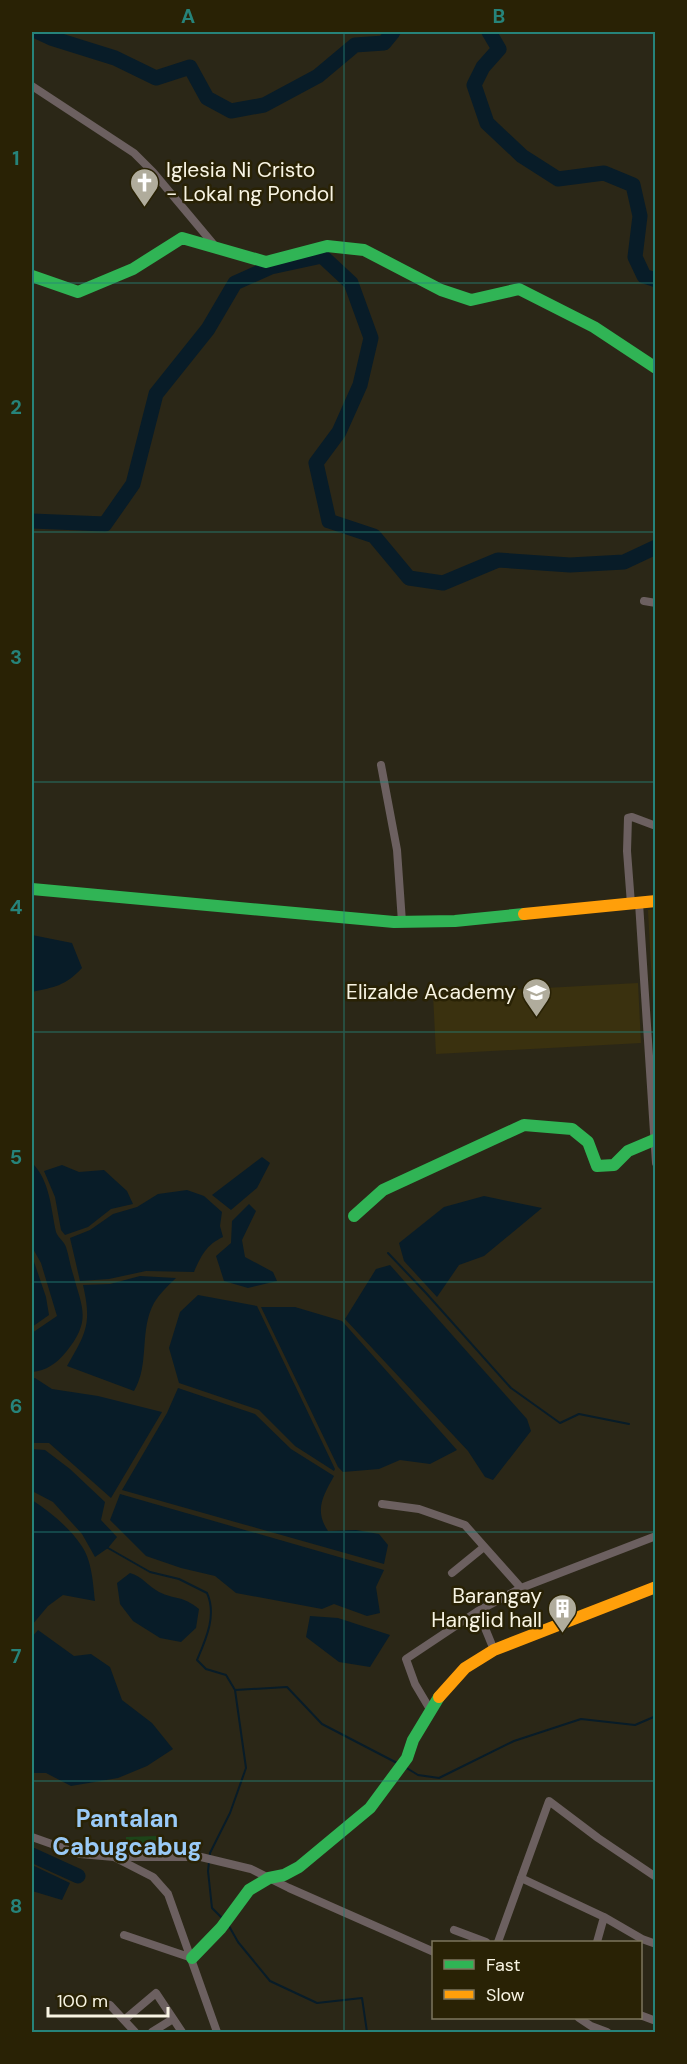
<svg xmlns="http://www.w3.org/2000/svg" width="687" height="2064" viewBox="0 0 687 2064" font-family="'DM Sans',sans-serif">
<rect width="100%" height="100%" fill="#2b2717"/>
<path fill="#3a310f" d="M655,909h1l-1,133 -7,-132z
M638,983l3,60 -205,11 -3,-60z"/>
<path fill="#1d4419" d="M157,1836v15h-31v-14z"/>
<path fill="#081c28" d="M32,935l40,8 10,25c-17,18 -27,19 -50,24z
M262,1157l8,6 -13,25 -26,22 -19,-15z
M32,1163c18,17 19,46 24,69 2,6 8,9 10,15 3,9 4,18 7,27 9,34 19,46 -7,78 -9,11 -20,19 -34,20v-39l25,-17 -16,-53 -9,-16z
M62,1165l17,7 25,-2 23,21 6,13 -22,5 -23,18 -23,8 -4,-5 -6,-33 -11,-26z
M187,1190l17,6 18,16 -2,14 3,11c-17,8 -22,19 -29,35l-48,-1 -37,8 -29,2 -10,-43 20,-8 23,-16 24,-7 21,-13z
M484,1196l58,12 -58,48 -25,9 -22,32 -33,-36 -5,-18 45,-36z
M249,1204l7,7 -14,29 3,17 28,15 4,9 -29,7 -24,-7 -8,-25 15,-13 1,-22z
M32,1256l14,41 3,18 -17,12z
M390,1265l137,154 4,12 -38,49 -8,-3 -17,-26 -123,-132 31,-50z
M140,1276l36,2c-7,7 -17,16 -22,25 -15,27 -4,62 -20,88l-67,-25c19,-33 25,-42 16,-81l27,-1z
M198,1295l59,11 78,163 -1,2 -39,-25 -36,-36 -80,-27 -10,-35 11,-36z
M261,1307h34l47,14 115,129 -27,14 -30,-4 -21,9 -36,3 -5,-5z
M35,1378l17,11 46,7 64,16 -51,86 -62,-55h-17v-64z
M178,1388l77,26 36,35 43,27c-11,20 -20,34 -6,55l28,-1 23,4 9,11 -4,19 -262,-74 45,-77z
M32,1449l13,1 25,19 35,33 -4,18 16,17 -9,11 -13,9 -13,-23 -29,-32 -21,-11z
M120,1494l264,76 -8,17 4,26 -13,3 -33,-12 -12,5 -86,-16 -21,-17 -34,-8 -35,-12 -36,-36z
M32,1500c18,12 37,27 49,45 11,15 12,38 14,56l-32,-6 -15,11 -16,19z
M130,1573c12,3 18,13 29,19 16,8 23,3 40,17l-3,19 -15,14 -21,-4 -27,-17 -13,-17 -3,-21z
M310,1616l28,2 52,17 -20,32 -31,-5 -33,-25z
M38,1630l36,26 17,-2 19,13 12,33 30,23 21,26 -26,17 -29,12 -47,8 -25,-13h-14v-136z
M32,1865l38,18 -8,17 -30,-9z"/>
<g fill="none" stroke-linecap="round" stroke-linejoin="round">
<path stroke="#081c28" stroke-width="2" d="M388,1253l38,40 85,95 49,35 19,-9 50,10
M108,1548l42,24 29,7 28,14c10,22 -1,46 -10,67l9,9 20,6 9,15 11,78 -16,45 -20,40 -2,18 4,37 11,11
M235,1690l52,-3 35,37 75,39
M405,1767l13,8 21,3 75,-37 67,-22 54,6 21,-9
M229,1926l9,16 32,39 47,22 45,-5 5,34"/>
<path stroke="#081c28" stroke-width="15" d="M38,32l13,6 64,20 41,20 34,-11 17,31 24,13 33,-6 54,-29 37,-31 29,-2 9,-11
M489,32l10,17 -16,18 -9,18 13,38 35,33 36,23 46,-6 29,12 7,31 -5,41 9,19 12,4
M32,521l73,3 28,-40 23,-90 52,-65 27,-46 36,-16 51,-11 29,27 20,55 -11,47 -21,47 -23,31 13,58 45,15 35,42 34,5 55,-23 72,5 54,-3 32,-15
M32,1855l46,21"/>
<path stroke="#6c6060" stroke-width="8" d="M32,86l102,67 19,19 62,74
M644,601l12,2
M381,765l16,85 5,72
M639,903l17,260
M631,904l-4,-53 1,-33 4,-1 24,9
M382,1504l37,5 46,16 56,63
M452,1573l32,-26
M478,1611l16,39
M431,1711l-16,-27 -9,-25 72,-48 43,-23 135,-52
M32,1837l48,17 34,3 39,20 15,17 49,138
M114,1857h87l50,12 38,19 145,64
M521,1878l83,39 -7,25
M604,1917l38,22 14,5
M454,1930l32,12
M124,1935l68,23
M498,1942l51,-141 49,37 58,39
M110,2005l25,27
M640,2015l16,6
M579,2018l12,8 16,6
M124,2020l32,-27 26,39
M152,2032l21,-13"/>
<path stroke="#30b455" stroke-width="12" d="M32,276l46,16 55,-23 49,-31 84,24 61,-16 37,4 77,40 30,10 48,-11 75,38 62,41
M32,889l362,33 61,-1 69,-7
M354,1216l29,-26 141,-65 48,4 16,13 9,24 17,-1 14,-14 26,-11
M192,1958l29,-30 28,-38 20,-12 15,-3 15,-8 71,-59 37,-50 6,-18 26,-43"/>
<path stroke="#ff9f0a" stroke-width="12" d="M524,914l132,-13
M439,1697l26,-29 29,-18 162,-63"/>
</g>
<path fill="none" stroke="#26837a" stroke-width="1.5" stroke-opacity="0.55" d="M344,32v2000M32,283h624M32,532h624M32,782h624M32,1032h624M32,1282h624M32,1532h624M32,1781h624"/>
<defs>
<symbol id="church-pin" viewBox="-11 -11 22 30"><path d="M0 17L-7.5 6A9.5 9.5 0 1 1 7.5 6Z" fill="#b0ac9c" stroke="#292205"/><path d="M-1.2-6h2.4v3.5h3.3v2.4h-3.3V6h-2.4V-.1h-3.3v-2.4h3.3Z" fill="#fff"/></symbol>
<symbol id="school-pin" viewBox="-11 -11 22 30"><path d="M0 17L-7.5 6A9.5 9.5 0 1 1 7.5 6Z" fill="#b0ac9c" stroke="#292205"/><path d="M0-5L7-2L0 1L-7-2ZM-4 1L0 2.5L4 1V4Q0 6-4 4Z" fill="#fff"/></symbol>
<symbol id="building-pin" viewBox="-11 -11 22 30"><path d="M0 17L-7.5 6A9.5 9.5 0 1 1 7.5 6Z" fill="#b0ac9c" stroke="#292205"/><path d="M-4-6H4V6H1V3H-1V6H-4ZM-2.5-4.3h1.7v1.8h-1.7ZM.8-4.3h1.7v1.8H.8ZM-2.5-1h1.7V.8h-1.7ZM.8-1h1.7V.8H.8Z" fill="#fff"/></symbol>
</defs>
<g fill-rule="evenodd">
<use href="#church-pin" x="128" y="166" width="33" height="45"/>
<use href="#school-pin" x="520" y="976" width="33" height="45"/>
<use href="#building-pin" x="546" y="1592" width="33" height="45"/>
</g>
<g text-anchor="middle" stroke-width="5" stroke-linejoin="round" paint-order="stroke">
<g font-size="21" fill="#f8f4e3" stroke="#292205" text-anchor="end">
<text x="166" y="177" text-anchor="start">Iglesia Ni Cristo<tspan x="166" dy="24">- Lokal ng Pondol</tspan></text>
<text x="516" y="999">Elizalde Academy</text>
<text x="542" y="1603">Barangay<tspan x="542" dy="24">Hanglid hall</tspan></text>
</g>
<g font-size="24" font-weight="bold" fill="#9acaf6" stroke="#292205">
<text x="127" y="1827">Pantalan<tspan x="127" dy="28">Cabugcabug</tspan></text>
</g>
</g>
<rect width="687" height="2064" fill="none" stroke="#292205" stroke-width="66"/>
<rect x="432" y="1941" width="210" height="78" fill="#292205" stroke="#7c765e" stroke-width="1.5"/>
<rect x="444" y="1960" width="30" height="9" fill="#30b455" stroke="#7c765e" stroke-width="1.5"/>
<text x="486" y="1971" font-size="18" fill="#f8f4e3">Fast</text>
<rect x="444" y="1990" width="30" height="9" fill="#ff9f0a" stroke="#7c765e" stroke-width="1.5"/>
<text x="486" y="2001" font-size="18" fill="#f8f4e3">Slow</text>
<path d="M48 2007v9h120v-9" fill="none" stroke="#f8f4e3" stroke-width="3"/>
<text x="57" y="2007" font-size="18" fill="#f8f4e3" stroke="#292205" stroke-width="4.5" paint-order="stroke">100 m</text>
<rect x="33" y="33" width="621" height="1998" fill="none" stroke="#26837a" stroke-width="2"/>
<g font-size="20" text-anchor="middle" font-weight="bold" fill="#26837a">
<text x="188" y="23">A</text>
<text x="499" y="23">B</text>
<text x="16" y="165">1</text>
<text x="16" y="414">2</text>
<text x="16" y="664">3</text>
<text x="16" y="914">4</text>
<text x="16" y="1164">5</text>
<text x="16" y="1413">6</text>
<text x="16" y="1663">7</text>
<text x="16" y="1913">8</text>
</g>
</svg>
